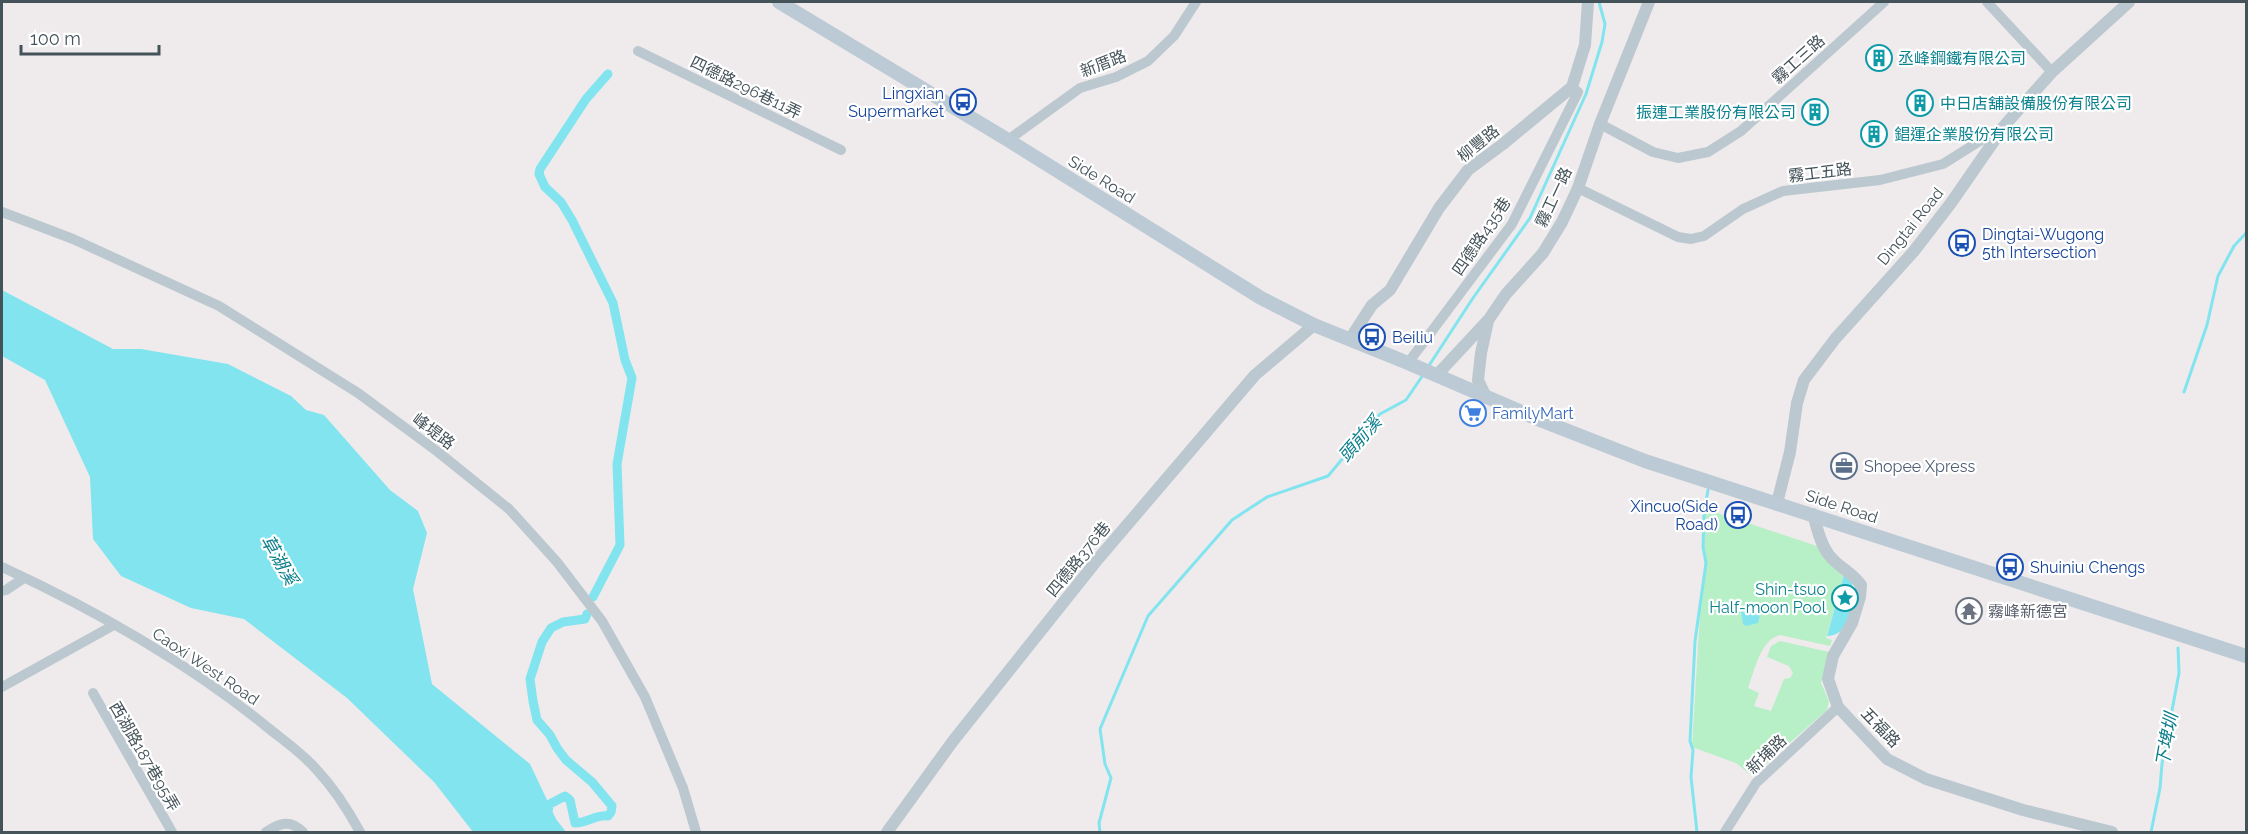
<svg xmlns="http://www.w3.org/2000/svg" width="2248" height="834" viewBox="0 0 2248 834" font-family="Raleway,'Noto Sans TC',sans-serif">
<rect width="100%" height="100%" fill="#efebec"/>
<path fill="#b7efc6" d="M1705,509l112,37 28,25 -19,67 6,2 -2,6 -50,-11c-20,5 -25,35 -32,53l11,5 -5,13 17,5 13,-32 6,-1 3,-5 -4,-7 -22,-9 4,-11 9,-5 49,11 -8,31 8,18 -2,9 -75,66 -16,-13 -44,-16 9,-151 6,-33 -4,-19z"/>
<path fill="#82e4ee" d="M2,290l111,59h28l87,15 63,32 15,14 18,5 66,75 28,21 9,22 -14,56 19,95 98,80 26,55 10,13h-93l-39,-50 -87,-84 -103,-79 -53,-11 -70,-32 -28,-37 -3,-62 -45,-97 -43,-24z
M1845,571c17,15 8,66 -18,65z
M1746,609l14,5 -2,9 -12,3 -3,-2 -2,-13z"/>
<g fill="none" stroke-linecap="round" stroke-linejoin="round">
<path stroke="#82e4ee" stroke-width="3" d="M1428,367l45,-69 57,-80 56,-124 16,-52 3,-18 -6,-22
M2184,392l23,-67 11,-49 16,-30 12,-13
M1100,832l-1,-9 12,-45 -6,-14 -5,-35 48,-113 84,-96 35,-23 61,-21 52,-62 26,-14 17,-25
M1697,832l-6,-55 2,-27 -3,-9 5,-100 11,-78 -3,-16 1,-34 4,-23
M2151,832l9,-44 2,-24 17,-91 -1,-25"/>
<path stroke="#82e4ee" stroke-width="9" d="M593,597l27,-52 -3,-81 15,-86 -7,-18 -12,-57 -41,-83 -11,-18 -16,-15 -6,-13 1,-5 46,-70 22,-25
M541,832l9,-28 15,-8 5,4 5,23c12,0 22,-9 33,-7l3,-4 1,-6 -20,-24 -26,-22 -9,-12 -7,-13 -13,-15 -4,-19 -3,-22 12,-37 9,-14 12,-6 22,-3 2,-5"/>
<path stroke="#bcc8cf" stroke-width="10" d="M1987,2l65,70
M638,51l203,99
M1600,124l53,28 25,6 30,-6 33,-21 143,-129
M1008,140l72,-52 36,-11 32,-16 26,-25 22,-34
M1578,188l100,49 13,2 13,-3 39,-27 40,-18 97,-11 63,-16 59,-37
M2,212l71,27 146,67 139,87 80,59 71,57 48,53 45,59 43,76 38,91 13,44
M1408,363l104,-139 66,-132 -6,-5
M2,567c93,43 185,95 265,160 16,13 35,26 49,42 17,18 32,41 44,63
M2,591l4,-1 18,-12
M2,687l112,-62
M93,693l79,139
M266,832c14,-9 24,-13 37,0
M1725,832l31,-49 82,-76"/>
<path stroke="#bcc8cf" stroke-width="12" d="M1350,339l22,-34 18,-15 49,-82 29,-38 35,-26 69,-57 13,-42 3,-43
M1436,376l53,-57 17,-25 37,-41 19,-31 16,-34 22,-64 49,-122
M1485,395l-7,-15 3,-27 7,-32
M1777,503l13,-51 7,-49 7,-23 31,-41 79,-88 37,-48 54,-78 47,-53 77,-70
M1813,514c4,13 7,30 16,41 9,12 23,17 32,30l-1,12 -8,26 -19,33 -5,23 10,28 49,52 39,20 97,31 89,22
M887,832l66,-91 145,-182 157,-184 59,-50"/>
<path stroke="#bbcad4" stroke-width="14" d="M779,2l229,138 253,158 53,27 94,38 132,57 105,41 601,195"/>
</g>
<defs>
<symbol id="building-ring" viewBox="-11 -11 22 22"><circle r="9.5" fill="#fff" stroke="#0f9aa8" stroke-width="1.5"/><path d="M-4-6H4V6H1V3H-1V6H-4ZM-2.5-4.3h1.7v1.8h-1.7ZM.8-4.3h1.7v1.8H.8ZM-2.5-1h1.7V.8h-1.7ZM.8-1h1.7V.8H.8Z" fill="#0f9aa8"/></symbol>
<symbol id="bus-ring" viewBox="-11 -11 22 22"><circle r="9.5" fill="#fff" stroke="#1a4fb4" stroke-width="1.5"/><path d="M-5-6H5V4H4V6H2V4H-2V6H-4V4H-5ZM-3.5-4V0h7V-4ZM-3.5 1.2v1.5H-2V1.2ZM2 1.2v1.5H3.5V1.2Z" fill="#1a4fb4"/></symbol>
<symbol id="supermarket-ring" viewBox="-11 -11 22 22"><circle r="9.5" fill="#fff" stroke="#3f7fe0" stroke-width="1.5"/><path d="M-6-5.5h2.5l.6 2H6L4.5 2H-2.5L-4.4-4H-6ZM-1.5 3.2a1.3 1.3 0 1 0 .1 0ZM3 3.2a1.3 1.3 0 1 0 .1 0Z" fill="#3f7fe0"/></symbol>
<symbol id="office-ring" viewBox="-11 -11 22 22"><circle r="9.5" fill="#fff" stroke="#5c6f8a" stroke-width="1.5"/><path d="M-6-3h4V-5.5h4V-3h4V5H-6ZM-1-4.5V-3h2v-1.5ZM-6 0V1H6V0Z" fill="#5c6f8a"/></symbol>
<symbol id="sight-ring" viewBox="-11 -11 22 22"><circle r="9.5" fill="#fff" stroke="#0f9aa8" stroke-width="1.5"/><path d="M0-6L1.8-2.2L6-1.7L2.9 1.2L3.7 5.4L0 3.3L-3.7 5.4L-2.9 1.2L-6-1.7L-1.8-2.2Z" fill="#0f9aa8"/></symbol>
<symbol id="temple-ring" viewBox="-11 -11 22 22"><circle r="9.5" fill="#fff" stroke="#6b7280" stroke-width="1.5"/><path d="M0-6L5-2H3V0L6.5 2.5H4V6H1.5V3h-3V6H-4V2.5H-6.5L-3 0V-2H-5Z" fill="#6b7280"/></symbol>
</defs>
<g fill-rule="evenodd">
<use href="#building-ring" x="1864" y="43" width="30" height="30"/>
<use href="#bus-ring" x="948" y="87" width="30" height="30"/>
<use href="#building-ring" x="1905" y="88" width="30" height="30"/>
<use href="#building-ring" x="1800" y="97" width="30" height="30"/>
<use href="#building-ring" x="1859" y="119" width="30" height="30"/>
<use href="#bus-ring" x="1947" y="228" width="30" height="30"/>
<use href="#bus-ring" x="1357" y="322" width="30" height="30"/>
<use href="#supermarket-ring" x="1458" y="398" width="30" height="30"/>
<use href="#office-ring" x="1829" y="451" width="30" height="30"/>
<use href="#bus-ring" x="1723" y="500" width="30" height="30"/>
<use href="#bus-ring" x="1995" y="552" width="30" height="30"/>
<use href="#sight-ring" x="1830" y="583" width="30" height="30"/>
<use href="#temple-ring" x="1954" y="596" width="30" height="30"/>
</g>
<g text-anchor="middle" stroke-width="4.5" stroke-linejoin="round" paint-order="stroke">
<g font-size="16" fill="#0d838f" stroke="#fff" text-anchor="start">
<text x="1898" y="64">丞峰鋼鐵有限公司</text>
<text x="1940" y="109">中日店舖設備股份有限公司</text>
<text x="1796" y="118" text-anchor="end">振連工業股份有限公司</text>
<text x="1894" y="140">錩運企業股份有限公司</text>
<text x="1826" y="595" text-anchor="end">Shin-tsuo<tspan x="1826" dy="18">Half-moon Pool</tspan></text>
</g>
<g font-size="16" fill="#445259" stroke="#fff">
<text transform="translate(1798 59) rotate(-42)" y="6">霧工三路</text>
<text transform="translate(1103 63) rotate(-21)" y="6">新厝路</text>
<text transform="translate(746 87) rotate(26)" y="6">四德路296巷11弄</text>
<text transform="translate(1478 143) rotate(-39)" y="6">柳豐路</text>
<text transform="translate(1820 172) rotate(-7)" y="6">霧工五路</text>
<text transform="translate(1102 179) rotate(32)" y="6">Side Road</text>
<text transform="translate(1553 197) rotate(-65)" y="6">霧工一路</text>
<text transform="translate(1910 226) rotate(-51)" y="6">Dingtai Road</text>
<text transform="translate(1481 236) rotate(-56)" y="6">四德路435巷</text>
<text transform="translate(434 431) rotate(37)" y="6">峰堤路</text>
<text transform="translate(1842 506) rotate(18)" y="6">Side Road</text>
<text transform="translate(1078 559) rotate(-51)" y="6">四德路376巷</text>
<text transform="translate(206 666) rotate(34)" y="6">Caoxi West Road</text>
<text transform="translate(1881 727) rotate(46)" y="6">五福路</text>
<text transform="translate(1766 754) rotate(-44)" y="6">新埔路</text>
<text transform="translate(145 756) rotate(60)" y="6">西湖路187巷95弄</text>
</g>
<g font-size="16" fill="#164399" stroke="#fff" text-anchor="start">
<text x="944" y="99" text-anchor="end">Lingxian<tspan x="944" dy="18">Supermarket</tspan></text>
<text x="1982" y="240">Dingtai-Wugong<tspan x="1982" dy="18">5th Intersection</tspan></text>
<text x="1392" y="343">Beiliu</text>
<text x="1718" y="512" text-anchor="end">Xincuo(Side<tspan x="1718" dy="18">Road)</tspan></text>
<text x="2030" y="573">Shuiniu Chengs</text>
</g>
<g font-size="16" fill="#366cbe" stroke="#fff" text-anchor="start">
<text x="1492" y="419">FamilyMart</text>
</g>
<g font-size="16" fill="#4e5e75" stroke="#fff" text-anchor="start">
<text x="1864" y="472">Shopee Xpress</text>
</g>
<g font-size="16" fill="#5b616d" stroke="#fff" text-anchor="start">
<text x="1988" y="617">霧峰新德宮</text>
</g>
<g font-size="18" font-style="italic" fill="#0a7e8a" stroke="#fff">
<text transform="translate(1360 439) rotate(-49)" y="6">頭前溪</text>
<text transform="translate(279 560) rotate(60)" y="6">草湖溪</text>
<text transform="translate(2167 740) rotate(-80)" y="6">下埤圳</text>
</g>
</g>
<rect width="2248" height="834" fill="none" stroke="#445259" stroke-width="6"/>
<path d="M21 45v9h138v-9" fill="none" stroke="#445259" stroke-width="3"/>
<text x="30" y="45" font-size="18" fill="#445259" stroke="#ffffff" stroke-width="4.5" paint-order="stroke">100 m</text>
</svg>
